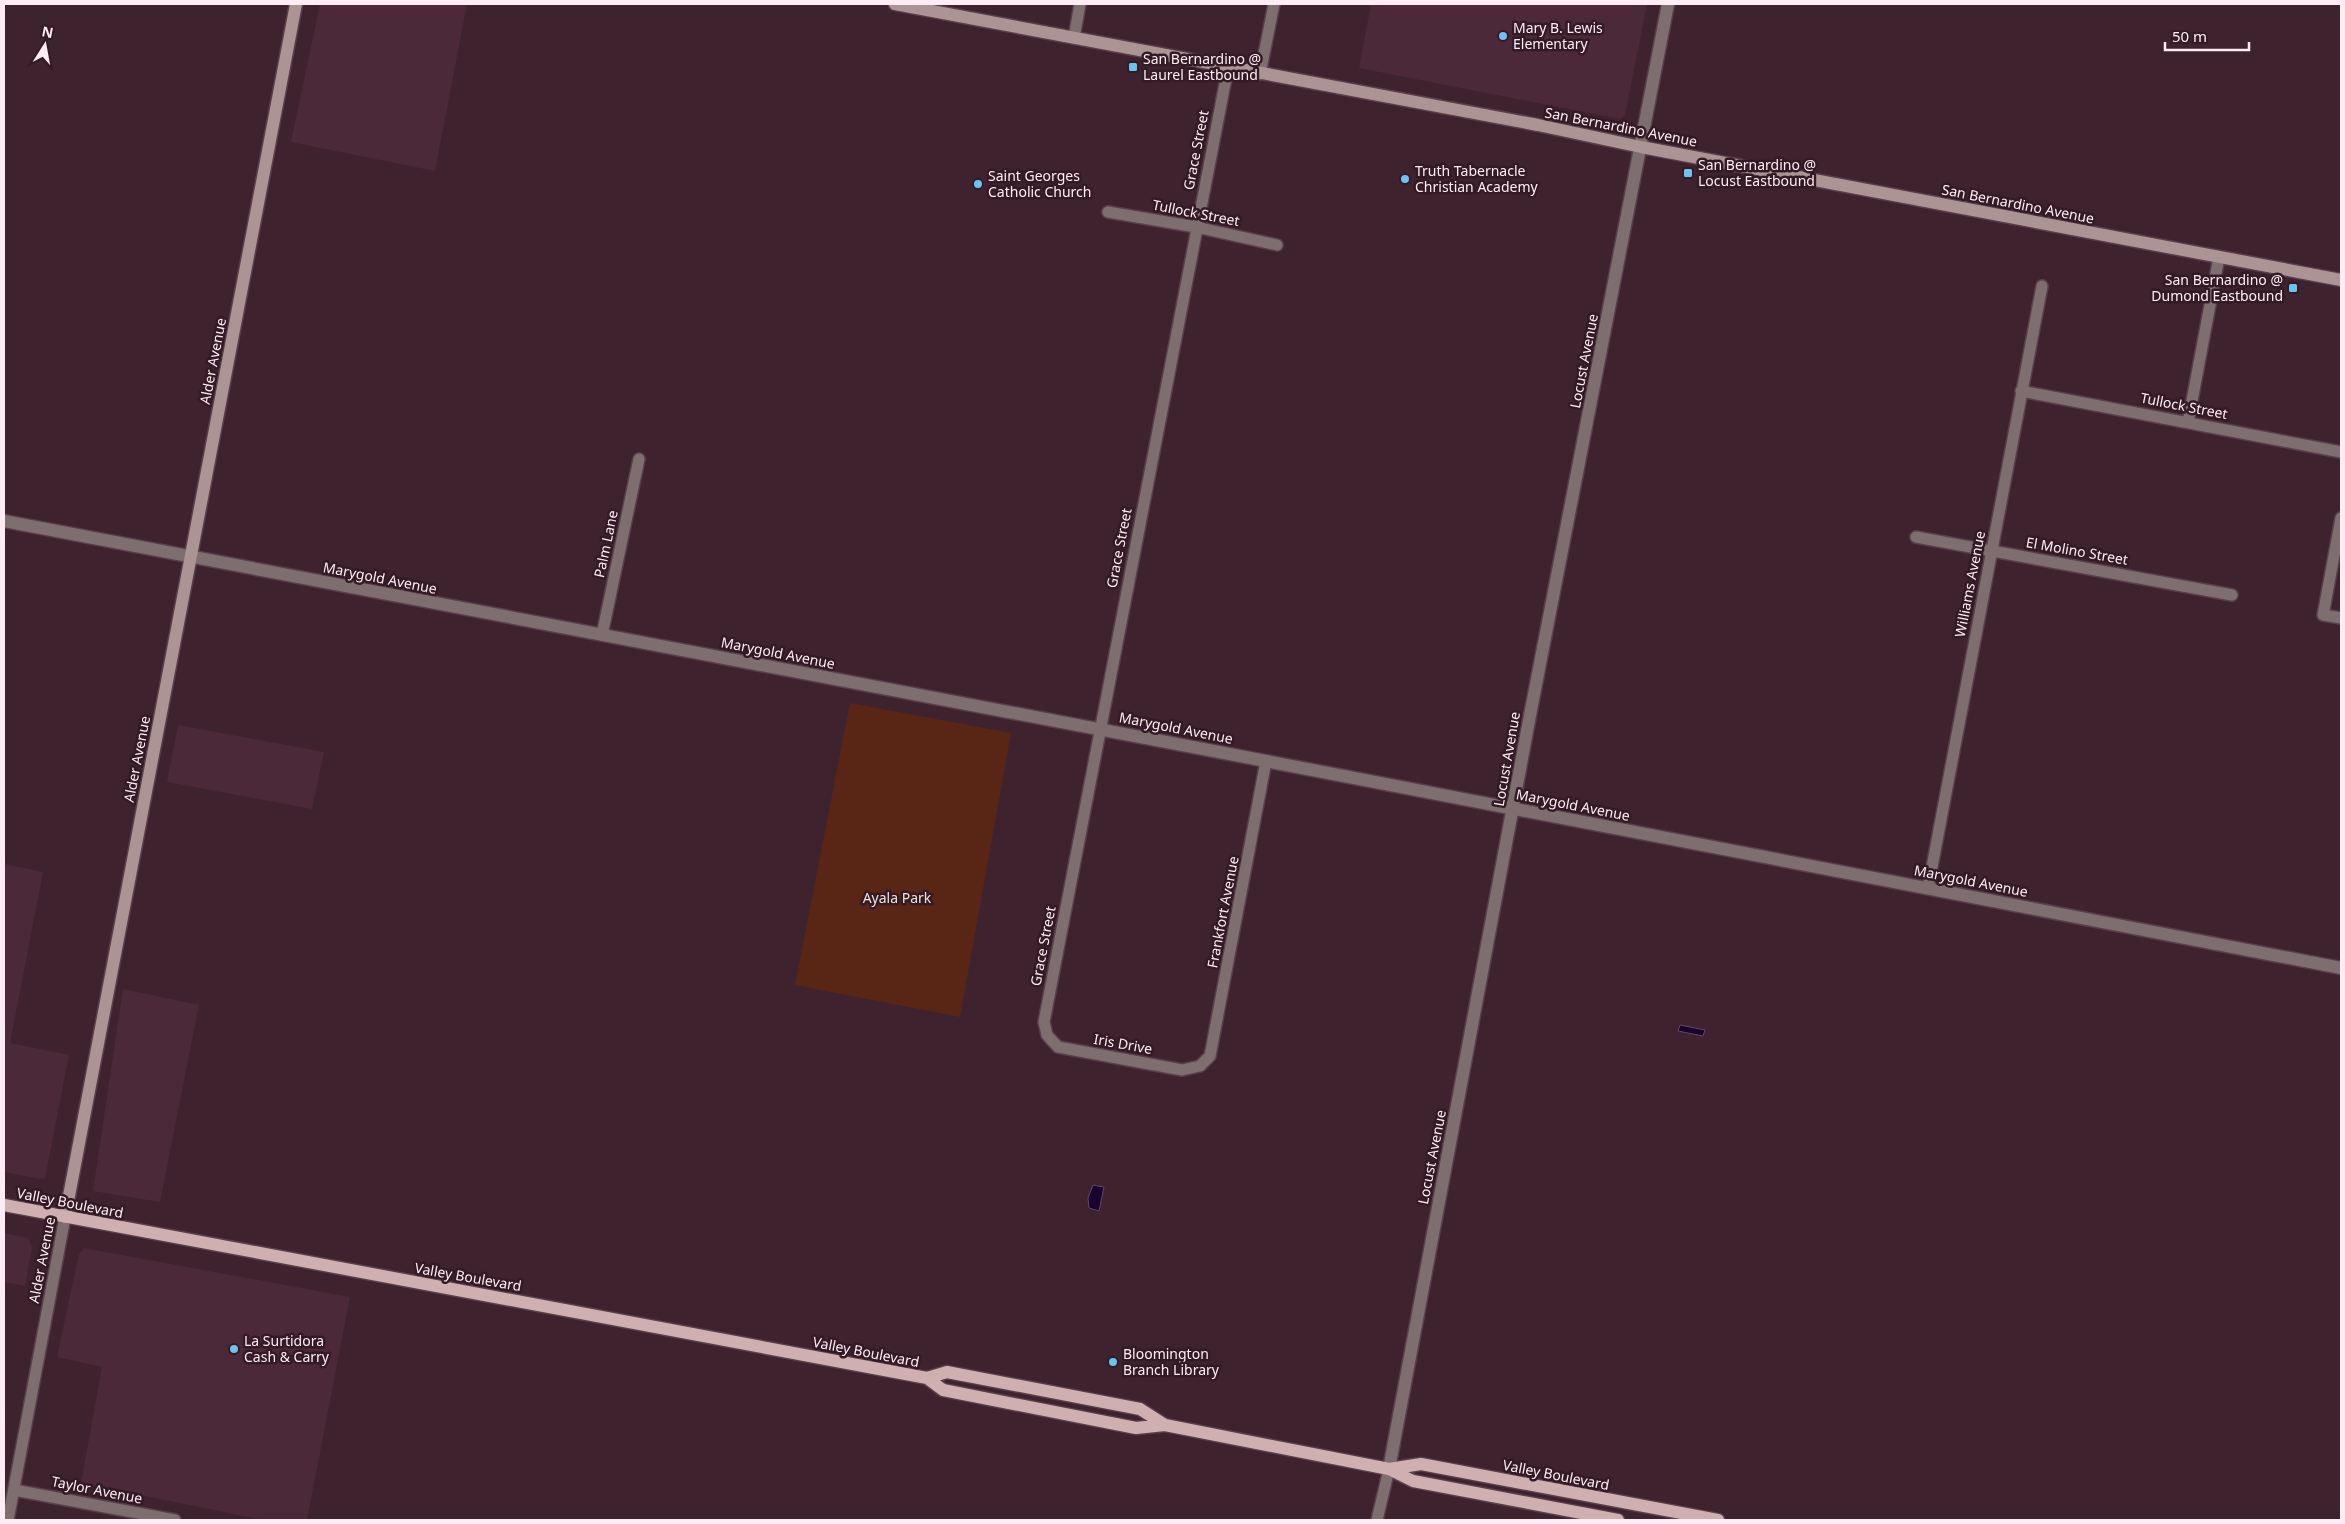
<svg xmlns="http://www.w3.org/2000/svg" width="2345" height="1524" viewBox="0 0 2345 1524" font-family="'Noto Sans',sans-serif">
<rect width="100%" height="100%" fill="#3e232f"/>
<path fill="#4b2939" d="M320,4h147l-32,167 -144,-29z
M1371,4h276l-22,111 -5,4 -261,-51z
M178,725l146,27 -12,57 -145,-27z
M4,864l39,8 -33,171 59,12 -24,123 -5,1 -36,-7z
M123,989l76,16 -39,197 -67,-11z
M4,1233l24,5 4,9 -7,39 -21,-4z
M84,1248l266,49 -43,223h-43l-183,-37 21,-116 -45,-10 22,-103z"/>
<path fill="#592615" d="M850,703l161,30 -51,284 -165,-32z"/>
<path fill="#1a012f" stroke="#5f486a" d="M1680,1025l25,5 -2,6 -25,-5z
M1093,1185l11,2 -5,24 -10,-3 -1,-10z"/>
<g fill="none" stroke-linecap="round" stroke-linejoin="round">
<defs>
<path id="minor" d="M1074,38l6,-34
M1228,68l-184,954 3,13 11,12 124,23 18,-4 10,-10 56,-295
M1260,74l14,-70
M1108,212l88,15 81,18
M2021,391l320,61
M2188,422l31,-165
M2341,518l-18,97 18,3
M1916,537l316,58
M602,635l37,-176
M1928,888l114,-602
M14,1490l161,30
M8,1520l57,-303
M1377,1520l12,-51"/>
<path id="tertiary" d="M4,521l1262,240 1075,207
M1389,1469l142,-759 137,-706"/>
<path id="secondary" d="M895,4l643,121 103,22 700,133
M65,1217l231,-1213"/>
<path id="primary" d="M4,1205l923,173 16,12 193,38 29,-3 224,44 24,12 205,39
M927,1378l20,-6 193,37 25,16
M1389,1469l32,-5 297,56"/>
</defs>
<use href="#minor" stroke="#593f4b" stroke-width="14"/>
<use href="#tertiary" stroke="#593f4b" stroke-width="15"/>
<use href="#secondary" stroke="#593f4b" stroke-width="15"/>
<use href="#primary" stroke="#593f4b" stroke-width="15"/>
<use href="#minor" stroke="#7e6e6f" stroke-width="11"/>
<use href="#tertiary" stroke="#7e6e6f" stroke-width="12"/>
<use href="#secondary" stroke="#ac9394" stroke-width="12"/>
<use href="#primary" stroke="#d0afb1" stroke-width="12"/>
</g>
<g fill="#6bc3f2" stroke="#331a25" stroke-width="2">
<circle cx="1503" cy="36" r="5"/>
<rect x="1128" y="62" width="10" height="10" rx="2.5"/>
<rect x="1683" y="168" width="10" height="10" rx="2.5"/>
<circle cx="1405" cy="179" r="5"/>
<circle cx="978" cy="184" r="5"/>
<rect x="2288" y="283" width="10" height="10" rx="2.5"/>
<circle cx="234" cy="1349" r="5"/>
<circle cx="1113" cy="1362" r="5"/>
</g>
<g text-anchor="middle" stroke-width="5" stroke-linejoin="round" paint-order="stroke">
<g font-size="14" fill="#ffecf4" stroke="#331a25" text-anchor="start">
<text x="1513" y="33">Mary B. Lewis<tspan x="1513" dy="16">Elementary</tspan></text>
<text x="1143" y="64">San Bernardino @<tspan x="1143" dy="16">Laurel Eastbound</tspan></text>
<text x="1698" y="170">San Bernardino @<tspan x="1698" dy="16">Locust Eastbound</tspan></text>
<text x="1415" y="176">Truth Tabernacle<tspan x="1415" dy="16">Christian Academy</tspan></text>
<text x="988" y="181">Saint Georges<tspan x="988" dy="16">Catholic Church</tspan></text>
<text x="2283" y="285" text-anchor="end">San Bernardino @<tspan x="2283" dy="16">Dumond Eastbound</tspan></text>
<text x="244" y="1346">La Surtidora<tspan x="244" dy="16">Cash &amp; Carry</tspan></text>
<text x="1123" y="1359">Bloomington<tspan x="1123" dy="16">Branch Library</tspan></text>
</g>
<g font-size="14" fill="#ffecf4" stroke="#331a25">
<text transform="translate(1621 127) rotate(11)" y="5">San Bernardino Avenue</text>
<text transform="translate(1196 150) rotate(-79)" y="5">Grace Street</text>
<text transform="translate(2018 204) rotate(11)" y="5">San Bernardino Avenue</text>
<text transform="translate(1196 213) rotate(11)" y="5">Tullock Street</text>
<text transform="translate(213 361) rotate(-79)" y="5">Alder Avenue</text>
<text transform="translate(1584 361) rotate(-79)" y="5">Locust Avenue</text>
<text transform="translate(2184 406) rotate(11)" y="5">Tullock Street</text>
<text transform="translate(606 544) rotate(-78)" y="5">Palm Lane</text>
<text transform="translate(1119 548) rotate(-79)" y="5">Grace Street</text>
<text transform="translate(2077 551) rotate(10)" y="5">El Molino Street</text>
<text transform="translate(380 578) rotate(11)" y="5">Marygold Avenue</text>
<text transform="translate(1970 584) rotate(-79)" y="5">Williams Avenue</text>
<text transform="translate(778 653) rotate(11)" y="5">Marygold Avenue</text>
<text transform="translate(1176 728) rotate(11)" y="5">Marygold Avenue</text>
<text transform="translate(137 759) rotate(-79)" y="5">Alder Avenue</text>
<text transform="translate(1507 759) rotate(-80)" y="5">Locust Avenue</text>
<text transform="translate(1573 805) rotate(11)" y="5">Marygold Avenue</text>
<text transform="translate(1971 881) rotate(11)" y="5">Marygold Avenue</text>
<text transform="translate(1223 912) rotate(-79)" y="5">Frankfort Avenue</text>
<text transform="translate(1043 946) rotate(-79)" y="5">Grace Street</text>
<text transform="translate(1123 1044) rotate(10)" y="5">Iris Drive</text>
<text transform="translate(1432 1157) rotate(-79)" y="5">Locust Avenue</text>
<text transform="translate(70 1203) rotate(11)" y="5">Valley Boulevard</text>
<text transform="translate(42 1260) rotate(-79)" y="5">Alder Avenue</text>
<text transform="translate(468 1277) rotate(10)" y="5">Valley Boulevard</text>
<text transform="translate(866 1352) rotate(11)" y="5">Valley Boulevard</text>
<text transform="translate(1556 1475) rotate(11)" y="5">Valley Boulevard</text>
<text transform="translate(97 1490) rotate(11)" y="5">Taylor Avenue</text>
</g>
<g font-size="14" fill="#f3dfd9" stroke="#331a25">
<text x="897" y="903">Ayala Park</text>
</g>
</g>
<rect width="2345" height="1524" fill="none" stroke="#ffecf4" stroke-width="10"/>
<g transform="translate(45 45) rotate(11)" stroke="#331a25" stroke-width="4" paint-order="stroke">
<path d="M0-4L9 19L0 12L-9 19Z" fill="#ffecf4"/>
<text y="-8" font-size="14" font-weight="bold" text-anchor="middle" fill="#ffecf4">N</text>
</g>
<path d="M2165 42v8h84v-8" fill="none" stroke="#ffecf4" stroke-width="2.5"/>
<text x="2172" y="42" font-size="15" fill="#ffecf4" stroke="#331a25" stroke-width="4" paint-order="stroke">50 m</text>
</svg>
